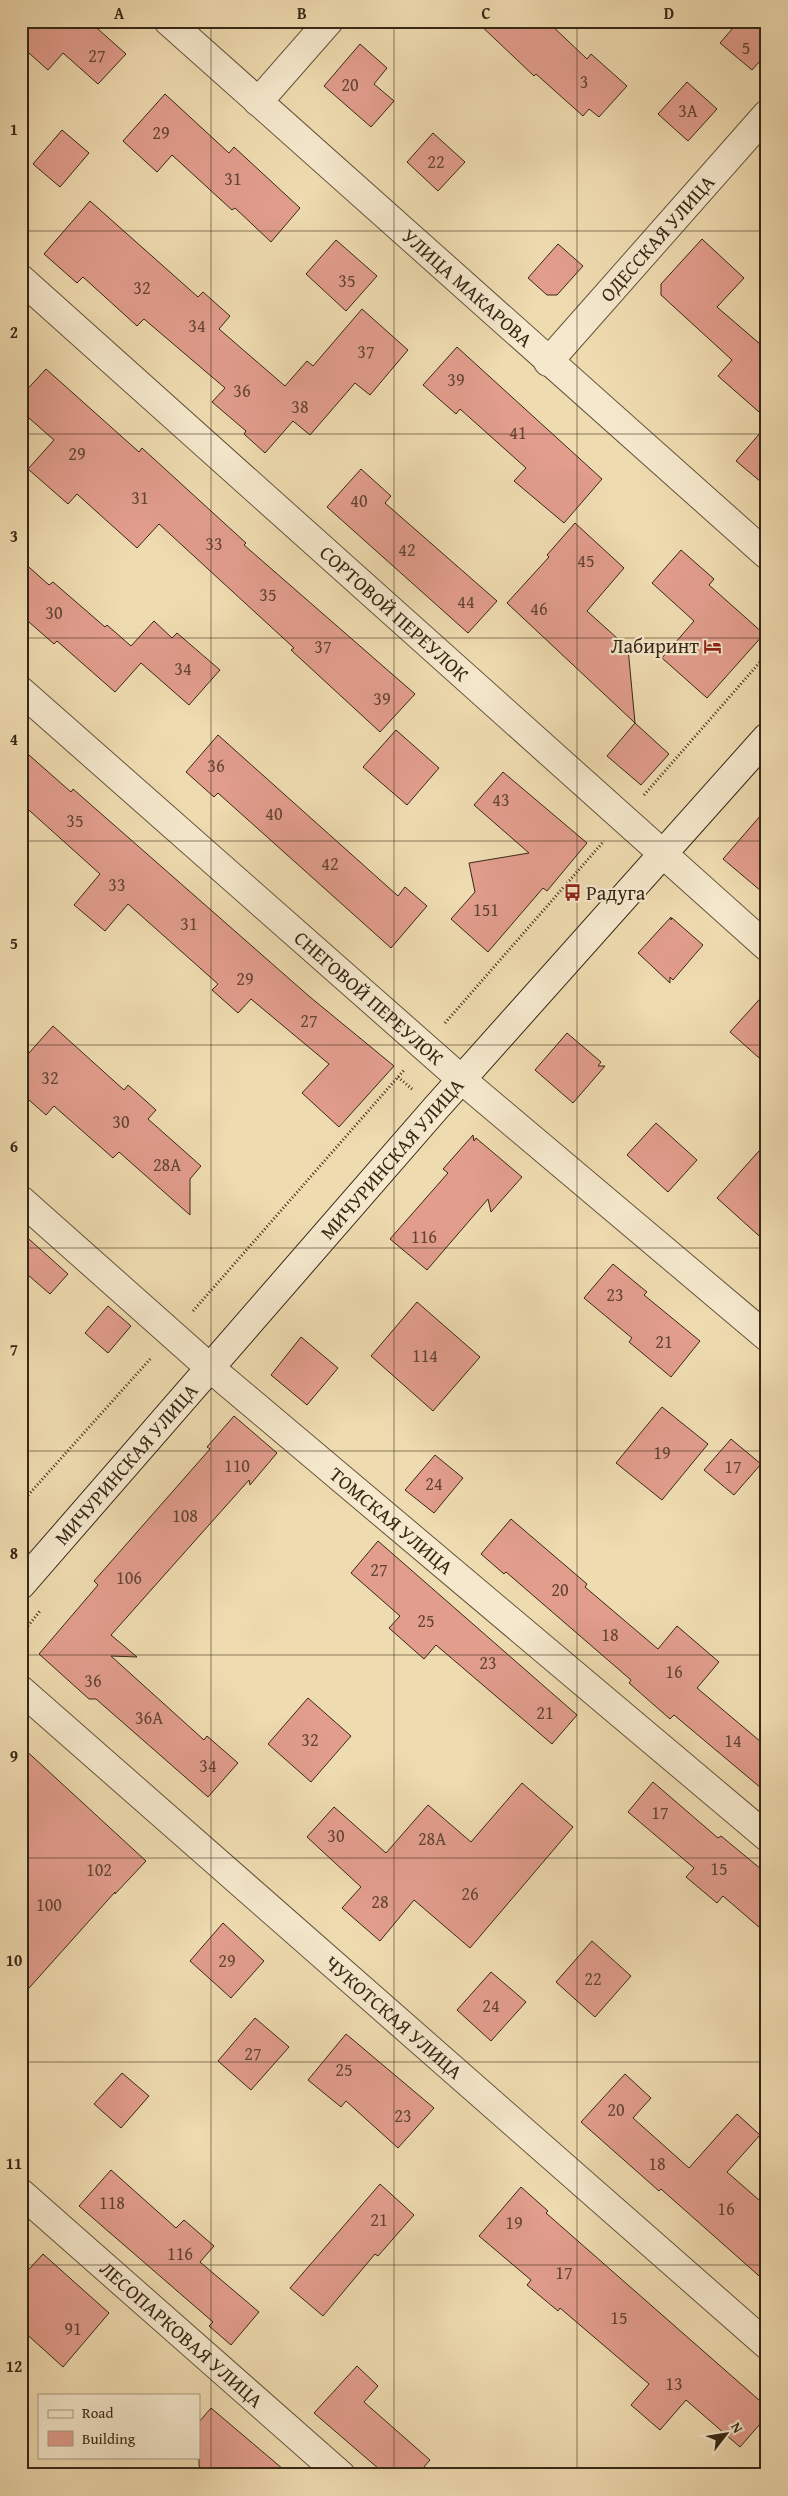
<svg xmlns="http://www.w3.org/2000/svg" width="788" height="2496" viewBox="0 0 788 2496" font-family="'Gentium Book Plus',serif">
<rect width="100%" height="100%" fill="#efdbb0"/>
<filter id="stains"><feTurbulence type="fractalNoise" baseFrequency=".004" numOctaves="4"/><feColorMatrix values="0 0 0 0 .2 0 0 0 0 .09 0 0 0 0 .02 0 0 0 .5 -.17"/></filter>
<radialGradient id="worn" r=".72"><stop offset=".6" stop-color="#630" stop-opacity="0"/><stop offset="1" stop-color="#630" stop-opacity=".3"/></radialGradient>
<path fill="#e29d8d" stroke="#372716" d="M21,21h68l37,33 -28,30 -35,-31 -15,17 -27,-24z
M476,21h71l40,38 4,-5 36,32 -28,31 -10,-8 -6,7 -47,-42 -2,2z
M739,21h28v32l-15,17 -32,-27z
M360,44l27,24 -13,16 20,17 -23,26 -47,-41z
M687,82l30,27 -29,32 -30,-27z
M165,94l64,59 5,-6 66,61 -29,34 -36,-34 -3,2 -60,-55 -15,17 -34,-31z
M62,130l27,23 -29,34 -27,-23z
M433,133l32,29 -27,29 -31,-29z
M90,201l108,96 5,-5 27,24 -11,13 66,57 22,-25 6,5 49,-57 46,41 -38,45 -15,-12 -45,52 -17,-14 -28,32 -21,-19 2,-3 -34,-29 13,-14 -81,-69 -7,7 -54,-49 -6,6 -33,-29z
M702,239l42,39 -27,29 50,43v69l-49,-43 14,-16 -71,-65v-11z
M336,240l41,36 -31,35 -40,-37z
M558,244l25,22 -26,29h-10l-19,-17z
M457,347l145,132 -38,44 -50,-42 12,-13 -66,-59 -4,5 -33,-29z
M46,369l93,83 3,-4 104,95 -2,2 171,149 -35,38 -89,-82 3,-2 -135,-124 -22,24 -60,-54 -9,10 -40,-35 26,-29 -33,-29v-15z
M767,425v62l-31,-26z
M361,469l30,27 -6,7 112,98 -29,32 -141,-126z
M575,523l49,45 -37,43 41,37 7,75 -128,-120 42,-46 -2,-2z
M681,550l33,29 -5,6 55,49 -57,64 -45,-40 32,-37 -42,-38z
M21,560l28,25 4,-3 52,45 2,-2 24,21 23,-25 18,17 5,-5 43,37 -31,35 -48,-42 -26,29 -58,-51 -3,3 -33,-29z
M635,723l34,31 -28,31 -34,-29z
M396,730l43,38 -32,37 -44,-38z
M218,735l180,161 7,-9 22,19 -36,42 -173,-155 -4,4 -28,-25z
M21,748l50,44 2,-3 237,208 84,69 -55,61 -37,-34 27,-29 -78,-65 -13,14 -26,-23 6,-6 -90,-80 -23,27 -31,-26 26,-31 -79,-71z
M503,772l84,71 -40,48 -4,-3 -55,64 -37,-33 24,-27 -6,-29 60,-10 -55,-48z
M767,808v88l-44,-37z
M671,917v3l1,-2 31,27 -30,35 -3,-3v6l-32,-30z
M767,991v74l-37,-33z
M53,1026l71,64 4,-5 28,25 -8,9 53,47 -11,13v36l-71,-63 -6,6 -59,-52 -8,9 -25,-22v-31z
M567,1033l34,29 -3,4h7l-32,37 -38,-33z
M656,1123l41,37 -29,32 -41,-37z
M473,1135l1,6 2,-3 46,39 -31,35 -3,-13 -61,71 -37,-31 58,-66 -5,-4z
M767,1142v101l-50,-45z
M21,1232l47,42 -18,20 -29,-25z
M613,1264l34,28 -3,3 56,46 -29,36 -42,-35 3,-4 -48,-40z
M417,1302l63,55 -47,54 -62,-55z
M108,1306l23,20 -23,27 -23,-20z
M301,1337l37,31 -31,37 -36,-30z
M662,1407l46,37 -46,56 -46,-37z
M234,1416l43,37 -27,32 -1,-5 -138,155 26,22 -26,-1 93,84 3,-4 31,27 -30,34 -112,-98h-7l-50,-45 59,-69 -4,-4 116,-132 -3,-2z
M731,1439l30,25 -27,31 -30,-25z
M435,1455l28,23 -29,35 -29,-23z
M511,1519l76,65 -2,3 73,62 19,-23 42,36 -22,26 70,59v46l-93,-78 -4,4 -41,-36 2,-3 -125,-108 -2,2 -23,-20z
M378,1541l199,174 -25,29 -116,-99 -12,14 -35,-31 11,-12 -49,-43z
M308,1698l43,38 -40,46 -43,-38z
M21,1746l125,115 -31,33v-2l-94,105 2,-159 -2,-2z
M653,1782l65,56 3,-2 46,38v60l-44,-38 -6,7 -31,-26 8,-9 -66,-56z
M522,1783l51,44 -103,121 -56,-48 -34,41 -38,-33 19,-21 -54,-50 27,-30 52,46 42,-48 43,37z
M223,1923l41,38 -33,37 -41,-37z
M592,1941l39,35 -36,41 -39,-35z
M491,1972l35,30 -35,39 -34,-31z
M255,2018l34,29 -38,43 -33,-29z
M346,2034l88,74 -36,40 -52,-47 -5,6 -33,-27z
M122,2073l27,23 -28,32 -27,-24z
M625,2074l26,24 -18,20 56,50 48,-54 23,21 -33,37 40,35v76l-106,-94 -2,2 -78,-69z
M111,2170l65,58 8,-8 30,26 -14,16 59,50 -28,33 -22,-19 4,-4 -134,-116z
M380,2184l34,31 -36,41 -3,-2 -52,62 -33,-28z
M521,2187l27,24 -2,2 221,194v9l-27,31 -54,-47 -26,30 -29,-25 18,-21 -89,-76 -2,3 -31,-26 4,-5 -52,-44z
M43,2254l66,59 -46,54 -42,-38v-51z
M357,2366l21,20 -14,16 66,58 -13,15h-31l-72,-62z
M211,2408l79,67h-81l-10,-9v-44z"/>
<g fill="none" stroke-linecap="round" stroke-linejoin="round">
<defs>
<g id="street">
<path id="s1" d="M168,21l599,534"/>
<path d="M258,102l71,-81"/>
<path id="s2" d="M21,279l746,668"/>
<path id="s3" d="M548,362l219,-248"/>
<path id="s4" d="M21,691l440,388 306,258"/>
<path id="s5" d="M21,1200l188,167 558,470"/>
<path id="s6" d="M21,1690l746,655"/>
<path id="s7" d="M21,2193l320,282"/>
</g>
<g id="secondary">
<path id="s8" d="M21,1585l414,-476 332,-372"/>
</g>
</defs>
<use href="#street" stroke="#65543c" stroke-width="30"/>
<use href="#secondary" stroke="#372716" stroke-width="30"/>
<path stroke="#372716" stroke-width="3" stroke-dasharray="1 2.5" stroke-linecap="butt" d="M644,795l123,-141
M445,1023l159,-182
M398,1077l14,12
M193,1311l212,-242
M21,1503l131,-146
M21,1620l7,6 -7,7
M28,1626l12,-15"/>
<use href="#street" stroke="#f5e8cc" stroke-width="28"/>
<use href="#secondary" stroke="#f5e8cc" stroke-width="28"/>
</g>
<path fill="none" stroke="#372716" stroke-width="1" stroke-opacity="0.55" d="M211,21v2454M394,21v2454M577,21v2454M21,231h746M21,434h746M21,638h746M21,841h746M21,1045h746M21,1248h746M21,1451h746M21,1655h746M21,1858h746M21,2062h746M21,2265h746"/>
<defs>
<symbol id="hotel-bare" viewBox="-9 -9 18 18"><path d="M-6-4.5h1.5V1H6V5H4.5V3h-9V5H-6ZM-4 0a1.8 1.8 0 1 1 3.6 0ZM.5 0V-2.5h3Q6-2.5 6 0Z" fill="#8f2418" stroke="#f5e8cc" stroke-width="2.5" paint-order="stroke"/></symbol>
<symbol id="bus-bare" viewBox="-9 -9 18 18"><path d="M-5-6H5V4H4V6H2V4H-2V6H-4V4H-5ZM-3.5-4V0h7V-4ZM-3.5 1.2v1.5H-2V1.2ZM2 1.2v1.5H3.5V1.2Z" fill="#8f2418" stroke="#f5e8cc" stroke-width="2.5" paint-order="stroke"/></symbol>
</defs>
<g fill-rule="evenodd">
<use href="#hotel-bare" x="700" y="634" width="25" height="25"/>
<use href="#bus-bare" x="560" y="880" width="25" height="25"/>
</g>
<g text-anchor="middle" stroke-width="4.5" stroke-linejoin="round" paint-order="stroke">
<g font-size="18" fill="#624434">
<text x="746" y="54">5</text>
<text x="97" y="62">27</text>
<text x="584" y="88">3</text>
<text x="350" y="91">20</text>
<text x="688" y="117">3А</text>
<text x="161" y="139">29</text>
<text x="436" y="168">22</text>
<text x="233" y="185">31</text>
<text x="347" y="287">35</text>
<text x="142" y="294">32</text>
<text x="197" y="332">34</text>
<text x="366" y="358">37</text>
<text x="456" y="386">39</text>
<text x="242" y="397">36</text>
<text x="300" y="413">38</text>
<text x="518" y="439">41</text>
<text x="77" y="460">29</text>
<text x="140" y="504">31</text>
<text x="359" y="507">40</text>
<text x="214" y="550">33</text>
<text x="407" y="556">42</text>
<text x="586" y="567">45</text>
<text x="268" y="601">35</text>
<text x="466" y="608">44</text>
<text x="539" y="615">46</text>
<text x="54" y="619">30</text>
<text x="323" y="653">37</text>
<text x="183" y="675">34</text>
<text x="382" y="705">39</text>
<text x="216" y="772">36</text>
<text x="501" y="806">43</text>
<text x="274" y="820">40</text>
<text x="75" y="827">35</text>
<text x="330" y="870">42</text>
<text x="117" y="891">33</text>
<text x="486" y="916">151</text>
<text x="189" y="930">31</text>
<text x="245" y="985">29</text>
<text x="309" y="1027">27</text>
<text x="50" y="1084">32</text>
<text x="121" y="1128">30</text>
<text x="167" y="1171">28А</text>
<text x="424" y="1243">116</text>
<text x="615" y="1301">23</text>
<text x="664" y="1348">21</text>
<text x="425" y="1362">114</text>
<text x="662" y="1459">19</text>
<text x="237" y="1472">110</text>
<text x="733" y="1473">17</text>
<text x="434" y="1490">24</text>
<text x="185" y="1522">108</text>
<text x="379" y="1576">27</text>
<text x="129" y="1584">106</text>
<text x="560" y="1596">20</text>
<text x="426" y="1627">25</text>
<text x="610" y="1641">18</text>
<text x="488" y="1669">23</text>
<text x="674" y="1678">16</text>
<text x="93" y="1687">36</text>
<text x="545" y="1719">21</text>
<text x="149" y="1724">36А</text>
<text x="310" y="1746">32</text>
<text x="733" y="1747">14</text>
<text x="208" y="1772">34</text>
<text x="660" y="1819">17</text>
<text x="336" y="1842">30</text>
<text x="432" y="1845">28А</text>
<text x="719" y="1875">15</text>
<text x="99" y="1876">102</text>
<text x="470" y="1900">26</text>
<text x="380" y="1908">28</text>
<text x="49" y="1911">100</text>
<text x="227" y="1967">29</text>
<text x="593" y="1985">22</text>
<text x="491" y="2012">24</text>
<text x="253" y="2060">27</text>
<text x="344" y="2076">25</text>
<text x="616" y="2116">20</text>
<text x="403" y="2122">23</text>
<text x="657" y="2170">18</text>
<text x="112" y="2209">118</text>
<text x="726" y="2215">16</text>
<text x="379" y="2226">21</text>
<text x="514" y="2229">19</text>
<text x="180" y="2260">116</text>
<text x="564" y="2279">17</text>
<text x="619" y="2324">15</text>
<text x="73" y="2335">91</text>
<text x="674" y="2390">13</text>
</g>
<g font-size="20" fill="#372716" stroke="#f5e8cc">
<text dy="7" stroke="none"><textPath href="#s3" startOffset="165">ОДЕССКАЯ УЛИЦА</textPath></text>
<text dy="7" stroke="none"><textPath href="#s1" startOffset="401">УЛИЦА МАКАРОВА</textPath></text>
<text dy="7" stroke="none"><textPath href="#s2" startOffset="501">СОРТОВОЙ ПЕРЕУЛОК</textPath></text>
<text dy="7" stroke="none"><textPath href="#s4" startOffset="464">СНЕГОВОЙ ПЕРЕУЛОК</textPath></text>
<text dy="7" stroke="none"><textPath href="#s8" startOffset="565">МИЧУРИНСКАЯ УЛИЦА</textPath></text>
<text dy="7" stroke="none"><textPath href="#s8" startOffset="160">МИЧУРИНСКАЯ УЛИЦА</textPath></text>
<text dy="7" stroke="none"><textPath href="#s5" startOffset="490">ТОМСКАЯ УЛИЦА</textPath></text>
<text dy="7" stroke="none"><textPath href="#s6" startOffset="496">ЧУКОТСКАЯ УЛИЦА</textPath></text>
<text dy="7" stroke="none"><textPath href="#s7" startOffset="214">ЛЕСОПАРКОВАЯ УЛИЦА</textPath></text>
</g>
<g font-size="20" fill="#372716" stroke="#f5e8cc" text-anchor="end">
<text x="699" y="653">Лабиринт</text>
<text x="586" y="900" text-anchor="start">Радуга</text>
</g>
</g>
<rect width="788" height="2496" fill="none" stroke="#efdbb0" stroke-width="55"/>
<rect x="38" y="2394" width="162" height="65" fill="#f5e8cc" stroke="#a99b83"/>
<rect x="48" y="2410" width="25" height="8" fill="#f5e8cc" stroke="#a99b83"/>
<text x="82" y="2418" font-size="15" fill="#372716">Road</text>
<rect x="48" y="2431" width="25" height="15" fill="#e29d8d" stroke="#a99b83"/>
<text x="82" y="2444" font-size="15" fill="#372716">Building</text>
<g transform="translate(726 2434) rotate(59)" stroke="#f5e8cc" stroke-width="4" paint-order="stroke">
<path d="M0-4L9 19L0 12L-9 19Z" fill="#372716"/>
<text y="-8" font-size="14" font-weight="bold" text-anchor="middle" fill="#372716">N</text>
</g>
<rect x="28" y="28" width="732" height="2440" fill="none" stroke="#372716" stroke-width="2"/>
<g font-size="16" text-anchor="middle" font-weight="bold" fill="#372716">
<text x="119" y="19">A</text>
<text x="302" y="19">B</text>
<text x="486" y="19">C</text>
<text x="669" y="19">D</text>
<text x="14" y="135">1</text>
<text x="14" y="338">2</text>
<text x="14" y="542">3</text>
<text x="14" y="745">4</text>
<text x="14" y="949">5</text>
<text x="14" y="1152">6</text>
<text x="14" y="1355">7</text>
<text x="14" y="1559">8</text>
<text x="14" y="1762">9</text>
<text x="14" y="1966">10</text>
<text x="14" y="2169">11</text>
<text x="14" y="2372">12</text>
</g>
<rect width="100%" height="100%" filter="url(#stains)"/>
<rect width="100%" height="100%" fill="url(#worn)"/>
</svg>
